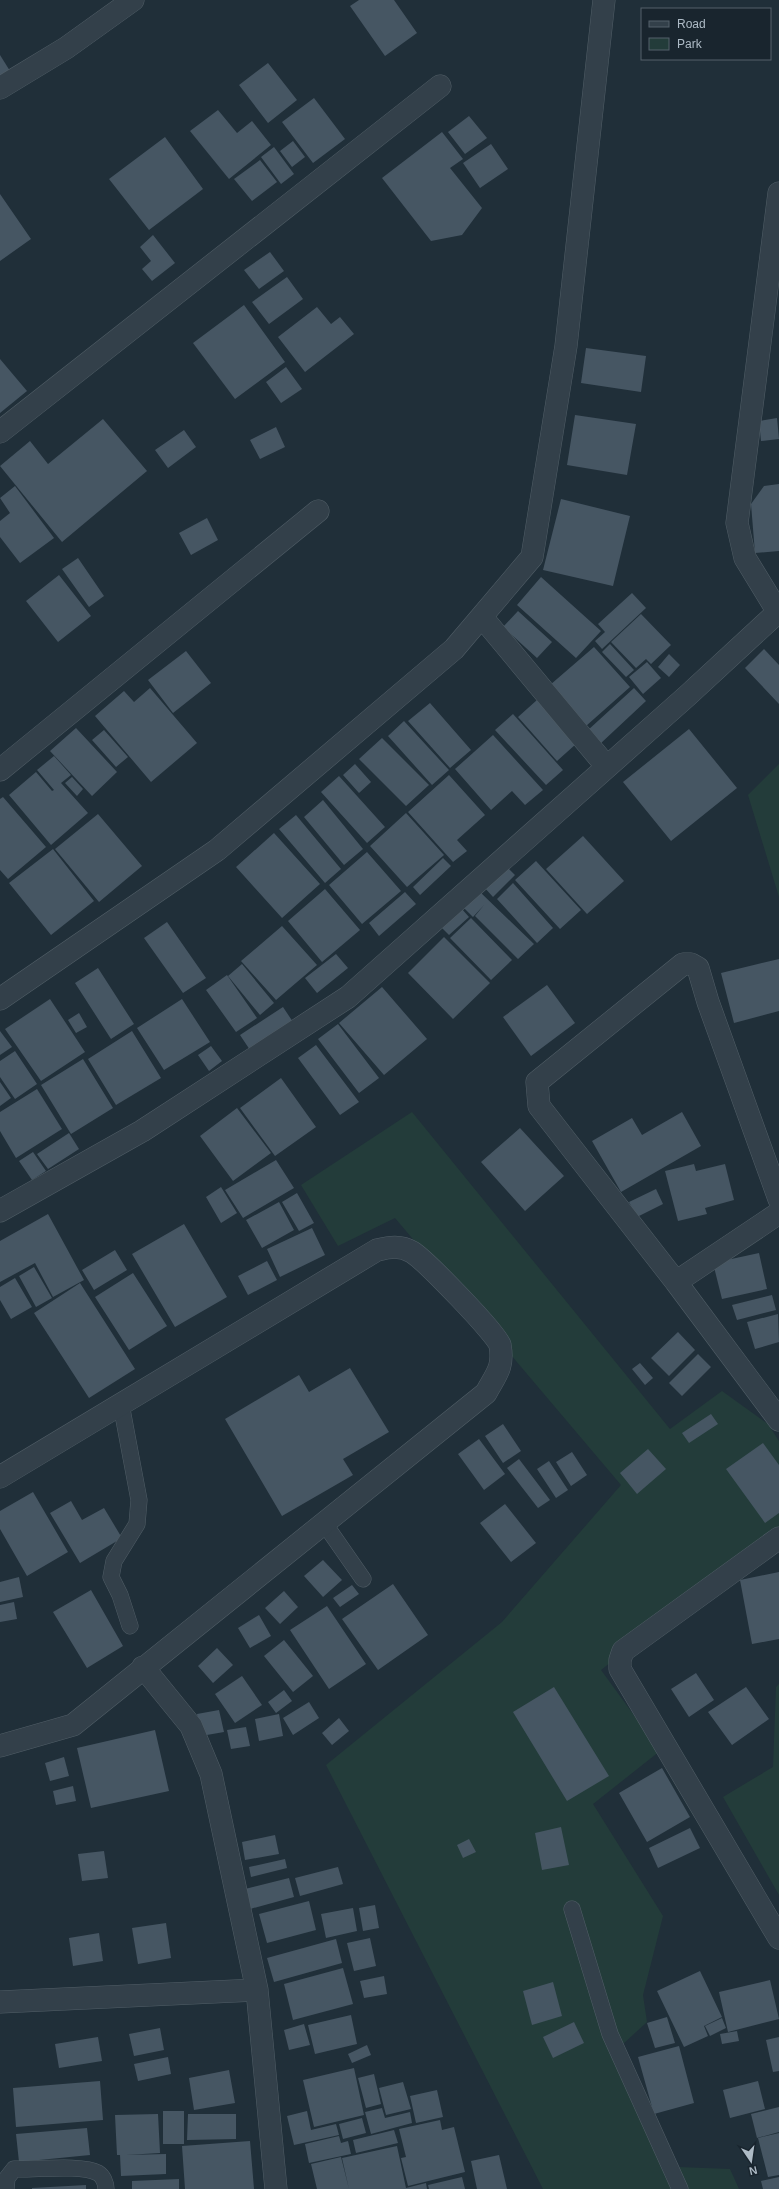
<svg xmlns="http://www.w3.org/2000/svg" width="779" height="2189" viewBox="0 0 779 2189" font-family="Arial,sans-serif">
<rect width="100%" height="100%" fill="#202f39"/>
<path fill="#233c3a" d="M779,764v133l-31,-102z
M412,1112l258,317 52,-38 46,33 11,17v88l-178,141 59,81 -67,53 70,112 -20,79 4,27 -36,33 67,112 52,2 9,20h-196l-217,-424 176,-143 119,-137 -226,-267 -57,28 -37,-61z
M779,1684v211l-56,-98 50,-30 3,-80z"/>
<path fill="#465663" d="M359,0h35l23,33 -32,23 -35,-50z
M0,55l10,16 -10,7z
M268,63l29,37 -29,23 -29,-38z
M314,98l31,41 -32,24 -31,-41z
M218,110l19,23 15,-12 19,24 -42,34 -39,-48z
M469,116l18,22 -22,16 -17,-22z
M442,132l21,27 -13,9 32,40 -20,27 -31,6 -49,-63z
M165,137l38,52 -54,41 -40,-51z
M293,141l12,16 -13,10 -12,-16z
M491,144l17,25 -28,19 -17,-25z
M274,147l20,27 -13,10 -20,-27z
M260,160l17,22 -25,19 -18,-22z
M0,194l31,45 -31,22z
M153,235l22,28 -23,18 -10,-12 9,-8 -11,-14z
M270,252l14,19 -25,18 -15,-19z
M287,277l16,22 -34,25 -17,-22z
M244,305l41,57 -50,37 -42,-56z
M317,307l14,17 9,-7 14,17 -49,38 -27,-35z
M586,348l60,8 -5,36 -60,-9z
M0,359l27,32 -27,22z
M286,367l16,22 -21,14 -15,-21z
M575,415l61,9 -9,51 -60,-10z
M777,418l2,21 -18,2 -2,-20z
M103,419l44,52 -85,71 -62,-76 30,-25 18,23z
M276,427l9,20 -25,12 -10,-19z
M184,430l12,17 -28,21 -13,-18z
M779,484v67l-24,2 -4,-49 13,-18z
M15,486l39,52 -34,25 -20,-26v-16l10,-8 -10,-15z
M561,499l69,17 -17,70 -70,-16z
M207,518l11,22 -27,15 -12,-22z
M78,558l26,38 -15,11 -27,-38z
M59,575l32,41 -33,26 -32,-41z
M541,577l60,54 -25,27 -59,-53z
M632,593l14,15 -44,41 -7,-8 10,-9 -7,-8z
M518,611l34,31 -15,16 -34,-31z
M641,614l30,31 -20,19 -5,-5 -10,9 -25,-26z
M610,644l24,26 -8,7 -24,-25z
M594,647l36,40 -44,39 -36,-41z
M764,649l15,16v39l-34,-36z
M186,651l25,32 -38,30 -25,-33z
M669,654l11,11 -11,12 -11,-10z
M647,662l14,16 -18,16 -14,-17z
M150,688l47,55 -46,39 -56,-66 29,-25 10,11z
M634,688l12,13 -46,43 -13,-13z
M537,700l39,44 -19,17 -39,-44z
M430,703l41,47 -21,18 -42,-47z
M513,714l50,56 -17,15 -51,-55z
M404,721l45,49 -17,15 -44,-49z
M76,728l41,44 -25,24 -42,-45z
M689,729l48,59 -66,53 -48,-59z
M104,730l24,27 -12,10 -24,-27z
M493,735l50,55 -18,15 -13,-14 -21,19 -36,-41z
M382,738l47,47 -23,21 -47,-47z
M54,756l17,19 -10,8 27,30 -37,32 -42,-50 27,-23 16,19 2,-1 -17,-20z
M355,764l16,18 -12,11 -16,-18z
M449,775l36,40 -28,25 10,11 -14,11 -45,-50z
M339,776l46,51 -18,16 -46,-51z
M72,777l11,12 -6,7 -12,-13z
M3,797l43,50 -38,32 -8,-9v-71z
M323,800l40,49 -19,16 -40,-48z
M406,813l38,42 -37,32 -37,-41z
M98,814l44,52 -43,36 -44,-53z
M296,815l45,54 -16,14 -46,-54z
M274,833l46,51 -38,34 -46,-51z
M583,836l41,45 -37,33 -41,-45z
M53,849l41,52 -43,34 -42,-52z
M367,852l34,39 -39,33 -33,-39z
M443,858l8,8 -31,29 -7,-8z
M536,861l45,49 -21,19 -45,-49z
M506,866l9,9 -22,22 -9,-10z
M513,883l40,45 -16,15 -40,-44z
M325,889l35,41 -38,32 -34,-41z
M405,892l11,12 -37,32 -10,-13z
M480,892l54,52 -16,15 -43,-43 9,-11 -11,12 -9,-9z
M461,908l8,9 -20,18 -8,-8z
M471,918l41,42 -21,20 -41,-42z
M167,922l39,56 -23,15 -39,-55z
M282,926l35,39 -41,35 -35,-39z
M444,937l46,46 -37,36 -45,-46z
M336,954l12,14 -31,25 -12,-15z
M779,959v52l-45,12 -13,-50z
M242,964l32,39 -14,12 -32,-39z
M98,968l36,56 -23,15 -36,-56z
M227,975l30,43 -21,14 -30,-42z
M547,985l28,38 -44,33 -28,-39z
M382,987l45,52 -43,36 -45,-52z
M50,999l35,53 -44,29 -36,-52z
M182,999l28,43 -46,28 -27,-42z
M283,1007l10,15 -43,28 -10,-15z
M79,1013l8,14 -11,6 -8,-13z
M338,1024l41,54 -20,15 -41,-54z
M0,1031l12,16 -12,8z
M132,1031l29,47 -45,27 -28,-46z
M316,1045l43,57 -19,13 -42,-57z
M211,1046l11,15 -13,10 -11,-16z
M15,1051l22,33 -22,15 -15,-22v-16z
M83,1059l30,49 -42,26 -30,-49z
M281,1078l35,49 -41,29 -35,-48z
M0,1082l11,16 -11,8z
M37,1089l25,40 -46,29 -16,-27v-19z
M237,1108l34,45 -38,28 -33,-45z
M682,1112l19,34 -80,46 -29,-51 40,-23 10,17z
M520,1128l44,48 -39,35 -44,-49z
M69,1133l10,16 -31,20 -11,-15z
M33,1152l13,19 -14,9 -13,-19z
M276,1160l18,28 -51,30 -18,-28z
M694,1164l2,7 29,-7 9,36 -29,8 2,6 -29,7 -13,-50z
M221,1187l16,26 -16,10 -15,-26z
M656,1189l7,15 -26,13 -8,-15z
M297,1193l17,30 -15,8 -17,-29z
M279,1202l15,28 -32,18 -16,-28z
M48,1214l36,66 -31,17 -18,-34 -35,19v-41z
M184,1224l43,73 -52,30 -43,-73z
M312,1228l13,27 -45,22 -13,-28z
M115,1250l12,20 -33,20 -12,-20z
M759,1253l8,36 -45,10 -9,-36z
M267,1261l10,19 -29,15 -10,-19z
M34,1267l18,31 -16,9 -17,-31z
M133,1273l34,53 -38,24 -34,-53z
M15,1278l17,29 -21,12 -11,-19v-13z
M80,1283l55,86 -46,29 -55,-85z
M772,1295l4,15 -39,10 -5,-15z
M778,1314l1,28 -24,7 -8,-27z
M678,1332l17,18 -26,26 -18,-18z
M698,1354l13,13 -29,29 -13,-13z
M640,1363l13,15 -8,7 -13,-16z
M350,1368l39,64 -46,27 10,16 -71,41 -57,-97 74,-44 10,17z
M711,1414l7,10 -29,19 -7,-10z
M503,1424l18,27 -18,12 -18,-27z
M479,1439l26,35 -21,16 -26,-36z
M763,1443l16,22v48l-14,10 -39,-54z
M648,1449l18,20 -29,25 -17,-21z
M572,1452l15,23 -16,11 -15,-24z
M519,1459l31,41 -12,8 -31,-40z
M549,1461l19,29 -12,8 -19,-29z
M33,1492l35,60 -41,24 -27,-47v-18z
M71,1501l11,19 22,-12 18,30 -42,25 -30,-50z
M505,1504l31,39 -25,19 -31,-39z
M323,1560l19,20 -19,17 -19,-21z
M779,1572v67l-27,5 -12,-64z
M19,1577l4,20 -23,5v-20z
M393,1584l35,51 -50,35 -36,-51z
M352,1585l7,9 -19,13 -7,-9z
M91,1590l32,56 -36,22 -34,-56z
M284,1591l14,16 -18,17 -15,-16z
M14,1602l3,17 -17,3v-17z
M327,1606l39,58 -37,25 -39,-59z
M259,1615l12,21 -21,12 -12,-20z
M284,1640l29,36 -20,16 -29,-36z
M217,1648l16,17 -20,18 -15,-17z
M696,1673l18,27 -25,17 -18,-28z
M242,1676l20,29 -27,18 -20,-29z
M554,1687l55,89 -42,25 -54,-89z
M746,1687l23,32 -37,26 -24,-33z
M284,1690l8,11 -16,12 -8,-11z
M309,1702l10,16 -26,17 -10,-17z
M219,1710l5,22 -23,4 -4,-22z
M279,1714l4,22 -24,5 -4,-22z
M339,1718l10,13 -17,14 -10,-12z
M246,1727l4,19 -19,3 -4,-19z
M155,1730l14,61 -78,17 -14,-60z
M64,1757l5,19 -19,5 -5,-18z
M662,1768l28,49 -43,25 -28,-49z
M73,1786l3,15 -20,4 -3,-14z
M561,1827l8,38 -27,5 -7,-37z
M690,1828l10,20 -42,20 -9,-20z
M275,1835l4,19 -34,6 -3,-18z
M469,1839l7,13 -13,6 -6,-13z
M104,1851l4,27 -26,3 -4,-27z
M285,1859l2,9 -36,9 -2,-10z
M338,1867l5,17 -43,12 -5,-18z
M289,1878l5,19 -44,12 -5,-20z
M309,1901l7,29 -49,13 -8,-29z
M375,1905l4,23 -16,3 -4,-23z
M353,1908l4,23 -31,7 -5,-24z
M166,1923l5,35 -33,6 -6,-36z
M99,1933l4,28 -30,5 -4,-28z
M370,1938l6,28 -22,5 -7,-28z
M336,1939l6,24 -68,19 -7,-24z
M343,1968l10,36 -60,16 -9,-36z
M700,1971l22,46 -18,9 4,10 -24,11 -27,-56z
M384,1976l3,18 -23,4 -4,-17z
M770,1980l9,39 -51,13 -9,-40z
M553,1982l9,34 -30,9 -9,-34z
M351,2015l6,29 -42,10 -7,-29z
M667,2017l8,26 -20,5 -8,-25z
M722,2018l4,10 -16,8 -5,-10z
M574,2022l10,21 -31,15 -10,-21z
M304,2024l6,21 -21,5 -5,-20z
M160,2028l4,22 -30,6 -5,-22z
M737,2031l2,10 -17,3 -2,-10z
M98,2037l4,24 -43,7 -4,-24z
M779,2037v34l-6,1 -7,-32z
M367,2045l4,10 -19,8 -4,-9z
M679,2046l15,57 -40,11 -16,-57z
M168,2057l3,17 -33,7 -4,-17z
M354,2068l10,47 -50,12 -11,-47z
M229,2070l6,33 -41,7 -5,-32z
M374,2074l7,30 -15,4 -8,-30z
M100,2081l3,39 -87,7 -3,-39z
M758,2081l7,28 -35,9 -7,-28z
M403,2082l8,27 -25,6 -7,-27z
M437,2090l6,27 -27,6 -6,-27z
M779,2107v25l-22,6 -6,-24z
M382,2108l3,10 25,-6 2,11 -41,11 -6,-22z
M163,2111h21v33h-21z
M307,2111l4,19 25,-6 3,11 -45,10 -7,-29z
M158,2114l2,39 -34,2 40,-1v20l-45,2 -1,-21h-3l-2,-40z
M188,2114h48v25l-49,1z
M362,2118l4,15 -23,6 -4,-15z
M440,2120l2,10 12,-3 11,45 -57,14 -7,-28 5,-1 -7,-28z
M87,2128l3,27 -71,7 -3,-28z
M394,2130l4,13 -42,10 -3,-13z
M779,2133v42l-11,2 -10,-39z
M339,2136l2,7 7,-2 3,13 -42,9 -4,-19z
M250,2141l4,48h-69l-3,-43z
M397,2146l9,42 20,-5 1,6h-78l-7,-31z
M499,2155l8,34h-30l-6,-28z
M341,2157l8,32h-32l-6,-25z
M462,2177l3,12h-36l-1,-4z
M779,2177v12h-16l-2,-8z
M179,2179v10h-47v-8z
M86,2185v4h-54v-1z"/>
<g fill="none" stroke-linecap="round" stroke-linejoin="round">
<defs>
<path id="lane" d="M121,1404l18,96 -2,24 -23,37 -3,16 9,18 10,31
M324,1523l39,56
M572,1909l38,125 70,155
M6,2189l1,-11 7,-9c21,1 67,-5 84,4 5,3 8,10 8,16"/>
<path id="street" d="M0,88l66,-40 67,-48
M0,432l440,-346
M778,612l-33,-54 -8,-35 42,-330
M482,617l125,150
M0,770l318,-259
M0,999l217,-149 237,-201 78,-92 34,-211 38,-346
M0,1211l142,-80 206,-134 339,-301 92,-85
M779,1213l-103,69 103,138
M676,1282l-137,-176 -2,-24 146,-118h8l7,4 10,34 71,197
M0,1477l377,-227c13,-3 23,-5 35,2 12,7 86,83 88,93 4,23 -4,29 -14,48l-413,332 -73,21
M779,1538l-156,113 -3,9v9l159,269
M143,1667l48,59 20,48 46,216 19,199
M0,2002l257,-12"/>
</defs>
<use href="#lane" stroke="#515e67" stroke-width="17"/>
<use href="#street" stroke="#515e67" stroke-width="23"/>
<use href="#lane" stroke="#33404a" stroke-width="16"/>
<use href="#street" stroke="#33404a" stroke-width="22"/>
</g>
<rect x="641" y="8" width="130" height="52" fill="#19252e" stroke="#55616b"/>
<rect x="649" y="21" width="20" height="6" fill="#33404a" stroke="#55616b"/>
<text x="677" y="28" font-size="12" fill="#aebbc6">Road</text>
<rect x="649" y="38" width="20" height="12" fill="#233c3a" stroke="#55616b"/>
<text x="677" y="48" font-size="12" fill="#aebbc6">Park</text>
<g transform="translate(751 2161) rotate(167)" stroke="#19252e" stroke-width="3" paint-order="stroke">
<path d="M0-3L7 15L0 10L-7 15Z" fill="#aebbc6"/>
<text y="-6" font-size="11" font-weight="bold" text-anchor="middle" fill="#aebbc6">N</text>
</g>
</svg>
